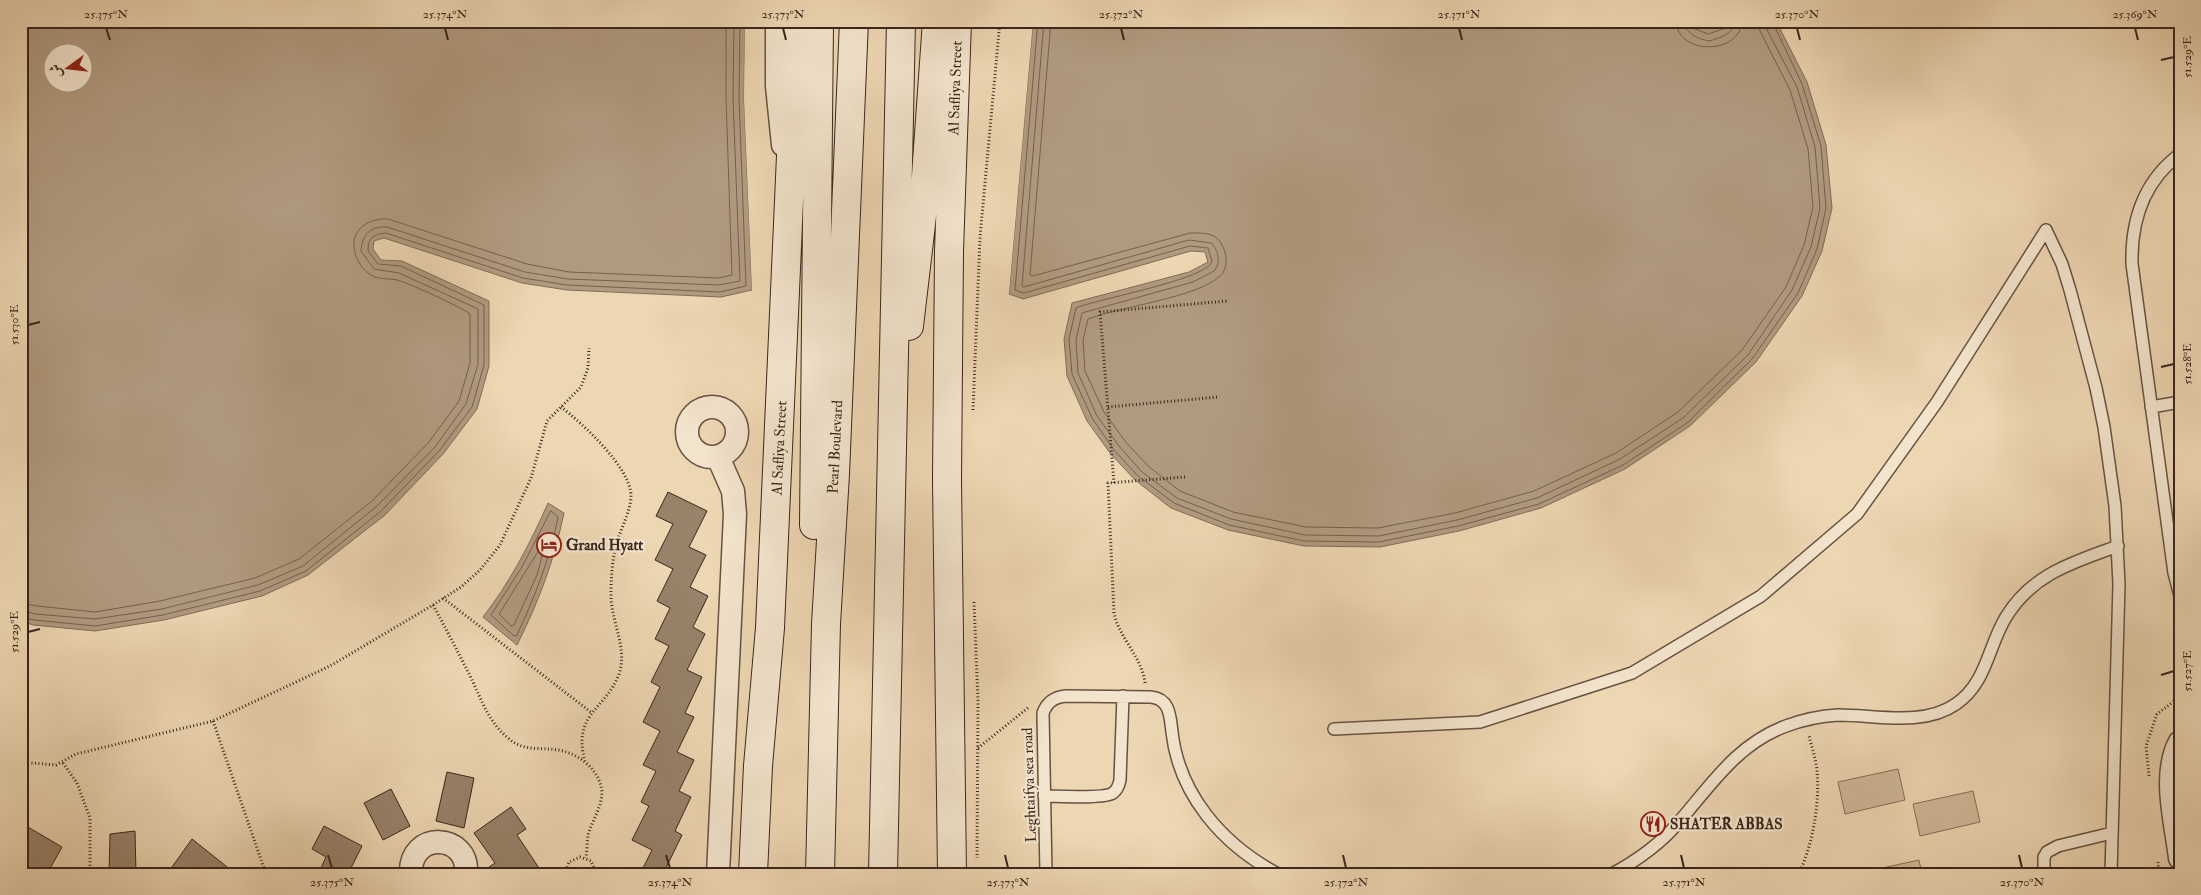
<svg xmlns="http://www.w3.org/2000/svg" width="2201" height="895" viewBox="0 0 2201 895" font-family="'IM FELL Double Pica',Amiri,serif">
<rect width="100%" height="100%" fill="#edd6b2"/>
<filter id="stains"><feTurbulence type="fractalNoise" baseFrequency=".004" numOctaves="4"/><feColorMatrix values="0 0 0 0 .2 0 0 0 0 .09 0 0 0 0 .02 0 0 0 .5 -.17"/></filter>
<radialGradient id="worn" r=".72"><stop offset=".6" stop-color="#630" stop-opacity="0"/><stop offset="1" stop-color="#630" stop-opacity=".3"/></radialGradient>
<path fill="#cfb898" stroke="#846f5a" d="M1898,769l7,31 -60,14 -7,-32z
M1973,791l7,31 -60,14 -7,-32z
M1919,860l3,14h-63v-1z"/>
<path fill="#b09a7f" stroke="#816c57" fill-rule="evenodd" d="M21,21h724l-1,77 8,192 -31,7 -154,-7 -45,-7 -138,-45 -10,3 -1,8 8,11 21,1 87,40v65l-12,43 -34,45 -58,61 -77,60 -46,21 -98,24 -69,11 -62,-6 -12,-4zM52,52h30v30h-30z
M1033,21h660l15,8 21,-8h47l31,61 19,63 6,63 -10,43 -20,45 -46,66 -66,64 -65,43 -84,39 -82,23 -79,16 -76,-1 -76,-16 -57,-22 -36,-28 -25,-27 -23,-32 -20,-45 -3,-37 8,-36 117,-31 19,-10 -3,-10 -14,-1 -168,48 -14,-5z
M548,503l16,10c-10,48 -25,88 -47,132l-34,-28c27,-35 47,-73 65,-114z"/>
<path fill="#edd6b2" d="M745,21h2v77l8,192h-3l-8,-192z
M1030,21h3l-24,272h-2z"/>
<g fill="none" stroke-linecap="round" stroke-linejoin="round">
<path stroke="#75604e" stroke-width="1" d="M1038,21l-23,269 9,3 166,-47 18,2 4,13c-3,18 -115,38 -136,47l-7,31 3,35 20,44 22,32 24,26 36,27 55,22 75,16 75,1 79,-16 81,-22 84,-39 64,-42 65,-64 46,-66 19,-44 9,-41 -5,-62 -19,-62 -30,-63
M1044,21l-22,265 2,1 165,-47 22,3c8,8 10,20 3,28l-21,11 -111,31 -6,27 2,33 19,43 22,30 23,26 35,26 54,21 74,16 74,1 78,-16 80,-22 83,-39 63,-41 65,-63 44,-65 19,-43 9,-39 -5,-61 -18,-60 -31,-59 -1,-7
M1051,21l-21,254 3,1 157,-43c11,0 25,-1 31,10 6,10 8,25 -1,33 -21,21 -101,31 -132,43l-5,21 2,31 19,41 21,29 23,25 32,25 53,21 73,15 72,1 77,-15 79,-22 82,-38 62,-41 64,-62 44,-63 18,-42 9,-38 -5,-58 -18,-59 -30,-59 -2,-10
M1676,21c1,35 65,34 66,0
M1684,21c0,12 14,18 25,20 11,-3 25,-7 26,-20
M1690,21l3,7 15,6 18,-6 3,-7
M551,511l7,6c-8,42 -23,79 -41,118l-3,1 -23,-21 31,-48z
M542,549l1,3 -6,23 -23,50 -3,1 -12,-12 40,-64z
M21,603l16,3 58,6 65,-11 95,-23 44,-19 73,-58 57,-59 30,-41 11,-38v-49c-9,-7 -61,-31 -73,-34 -9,-2 -18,0 -26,-5 -16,-10 -25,-36 -8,-49 6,-5 17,-8 25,-7l139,45 42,8 150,6 13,-3 -6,-177v-77
M21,610l14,4 60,5 67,-10 96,-24 45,-19 74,-60 58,-59 31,-43 12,-40v-55l-79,-36 -25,-4 -13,-18c1,-16 9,-25 26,-24l138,45 43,7 151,6 21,-4 -7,-183 1,-77
M21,617l13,3 61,6 68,-11 97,-24 46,-20 75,-60 58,-60 33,-44 12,-42v-60l-83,-39 -23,-2 -10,-13c0,-13 5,-17 18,-18l137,45 44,7 153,7 26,-6 -7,-188 1,-77"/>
</g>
<path fill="#97826a" stroke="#3a261c" d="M668,492l39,19 -18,36 17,8 -16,32 18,9 -15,31 12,7 -18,36 15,7 -17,36 9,4 -17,35 17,8 -15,31 12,6 -16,34 7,4 -19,39h-23l12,-24 -20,-10 17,-34 -8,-4 15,-31 -13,-6 17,-34 -17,-9 17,-35 -9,-5 18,-36 -14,-7 15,-31 -13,-7 16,-32 -18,-9 18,-36 -17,-8z
M447,772l27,6 -10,50 -28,-7z
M391,789l19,37 -27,14 -19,-37z
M511,807l15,22 -9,6 22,33 -9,6h-51l16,-11 -21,-30z
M21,823l41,24 -15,27h-26z
M324,826l38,20 -14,28h-30l8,-17 -14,-8z
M135,831l1,43h-27l1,-40z
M192,839l44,35h-69z"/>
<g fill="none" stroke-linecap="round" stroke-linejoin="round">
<defs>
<path id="lane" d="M2180,154c-36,27 -49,67 -48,110l42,309 6,23
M2046,230l16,34 8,26 26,98 8,39 11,79 4,78 -8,290
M2151,407l29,-5
M1334,729l146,-7 152,-49 129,-77 96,-82 80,-112 109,-172
M1044,796c13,0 60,3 69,-3 4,-3 6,-8 7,-13l3,-84
M1046,874l-3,-161c4,-11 11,-16 23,-17l85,1c19,2 19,19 21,35 7,63 51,113 106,142
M1612,874c24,-13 49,-31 66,-51 33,-38 59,-79 108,-97 16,-6 35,-10 52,-11 38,0 85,12 118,-11 31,-21 32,-58 50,-87 26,-43 68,-55 112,-71
M2044,874v-17l3,-5 11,-6 54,-13"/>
<path id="street" d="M777,21v65l6,59
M687 432a25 25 0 1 1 50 0a25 25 0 1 1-50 0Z
M718,457l15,34 2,23 -17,360
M2180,742c-18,32 -4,81 0,116
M411,874c-2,-44 59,-41 55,0"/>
<path id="secondary" d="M909,326l16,-136 12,-169
M814,525l5,-504
M753,874l5,-108 12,-138 27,-607
M820,874l6,-250 9,-150 19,-453
M883,874l18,-853
M952,874l-5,-394 2,-229 8,-230"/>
</defs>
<use href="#lane" stroke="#675242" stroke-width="14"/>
<use href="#street" stroke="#675242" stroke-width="25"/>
<use href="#secondary" stroke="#3a261c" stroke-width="30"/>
<path stroke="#3a261c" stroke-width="3" stroke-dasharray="1 2.5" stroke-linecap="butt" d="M561,407c21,16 69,60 70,88 0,17 -11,34 -15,51 -4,15 -5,34 -5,49 0,27 17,53 8,79 -14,37 -47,39 -34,87
M1108,407l110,-10
M973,410l7,-173 20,-216
M1114,483l-14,-171 127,-11
M443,598l149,115
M974,602l4,99 -1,157
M433,605c12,22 23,43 34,65 13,24 19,50 41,68 16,14 31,9 50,12 21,3 42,20 44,42 0,15 -10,29 -14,43 -1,7 -1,16 -2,23
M1145,683c-3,-26 -26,-45 -31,-70l-6,-130 77,-6
M213,721l53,153
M978,748l51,-41
M21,762l35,3 20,-11 137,-33 117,-55 103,-61 28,-18 19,-17 20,-25 31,-67 16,-57 34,-34 7,-19 1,-20
M63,763l14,20 13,35v56
M2149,776l-3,-30 11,-32 20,-15 3,-1
M2158,862l1,12
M565,874l4,-12 11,-5 11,4 6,13
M1799,874c14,-31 21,-71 18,-104 -1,-12 -6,-24 -8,-35"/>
<use href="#lane" stroke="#f3e4cd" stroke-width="11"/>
<use href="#street" stroke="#f3e4cd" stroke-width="22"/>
<use href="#secondary" stroke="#f3e4cd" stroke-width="28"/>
</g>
<path fill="none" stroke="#3a261c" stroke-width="2" d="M106,28l4,12M445,28l3,12M783,28l3,12M1121,28l3,12M1459,28l3,12M1797,28l3,12M2135,28l3,12M2161,60l13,-3M28,325l12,-3M2161,367l13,-3M28,632l12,-3M2161,675l13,-4M328,855l4,13M666,855l4,13M1005,855l3,13M1343,855l3,13M1681,855l3,13M2019,855l3,13"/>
<defs>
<symbol id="hotel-ring" viewBox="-11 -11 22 22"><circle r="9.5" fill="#f3e4cd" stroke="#8f2418" stroke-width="1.5"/><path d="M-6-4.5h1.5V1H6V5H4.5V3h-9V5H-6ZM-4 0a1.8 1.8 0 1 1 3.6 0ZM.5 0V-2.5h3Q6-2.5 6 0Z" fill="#8f2418"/></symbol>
<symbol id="restaurant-ring" viewBox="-11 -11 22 22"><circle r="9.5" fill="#f3e4cd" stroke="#8f2418" stroke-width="1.5"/><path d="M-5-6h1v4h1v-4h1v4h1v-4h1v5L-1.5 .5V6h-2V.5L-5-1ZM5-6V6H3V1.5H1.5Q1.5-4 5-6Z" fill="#8f2418"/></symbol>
</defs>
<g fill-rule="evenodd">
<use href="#hotel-ring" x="535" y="531" width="28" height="28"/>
<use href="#restaurant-ring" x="1639" y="810" width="28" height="28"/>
</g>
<g text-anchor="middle" stroke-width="4.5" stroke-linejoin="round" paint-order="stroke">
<g font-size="15" fill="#3a261c" stroke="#f3e4cd">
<text transform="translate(955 88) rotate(-88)" y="5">Al Safliya Street</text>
<text transform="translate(835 447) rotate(-87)" y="5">Pearl Boulevard</text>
<text transform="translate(779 448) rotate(-87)" y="5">Al Safliya Street</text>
<text transform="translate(1029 785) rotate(-92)" y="5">Leghtaifya sea road</text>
</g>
<g font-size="15" font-weight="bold" fill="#3a261c" stroke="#f3e4cd" text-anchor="start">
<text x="566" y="550">Grand Hyatt</text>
<text x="1670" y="829">SHATER ABBAS</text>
</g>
</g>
<rect width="2201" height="895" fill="none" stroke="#edd6b2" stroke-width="55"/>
<g transform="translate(68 68) rotate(255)"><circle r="24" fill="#f3e4cd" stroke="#a99886"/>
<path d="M0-4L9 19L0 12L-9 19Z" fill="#8f2418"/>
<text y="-8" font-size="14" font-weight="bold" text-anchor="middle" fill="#3a261c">ش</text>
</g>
<rect x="28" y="28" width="2146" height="840" fill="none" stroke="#3a261c" stroke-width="2"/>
<g font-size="12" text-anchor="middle" fill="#3a261c">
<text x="106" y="18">25.375°N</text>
<text x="445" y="18">25.374°N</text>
<text x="783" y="18">25.373°N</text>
<text x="1121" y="18">25.372°N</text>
<text x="1459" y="18">25.371°N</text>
<text x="1797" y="18">25.370°N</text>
<text x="2135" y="18">25.369°N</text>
<text transform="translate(2187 57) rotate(-90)" y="4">51.529°E</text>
<text transform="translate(14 325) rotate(-90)" y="4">51.530°E</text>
<text transform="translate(2187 364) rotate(-90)" y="4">51.528°E</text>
<text transform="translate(14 632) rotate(-90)" y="4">51.529°E</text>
<text transform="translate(2187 671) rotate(-90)" y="4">51.527°E</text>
<text x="332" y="886">25.375°N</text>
<text x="670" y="886">25.374°N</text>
<text x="1008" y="886">25.373°N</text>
<text x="1346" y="886">25.372°N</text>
<text x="1684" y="886">25.371°N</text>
<text x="2022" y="886">25.370°N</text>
</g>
<rect width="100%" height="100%" filter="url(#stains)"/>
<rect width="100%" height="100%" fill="url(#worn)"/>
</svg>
